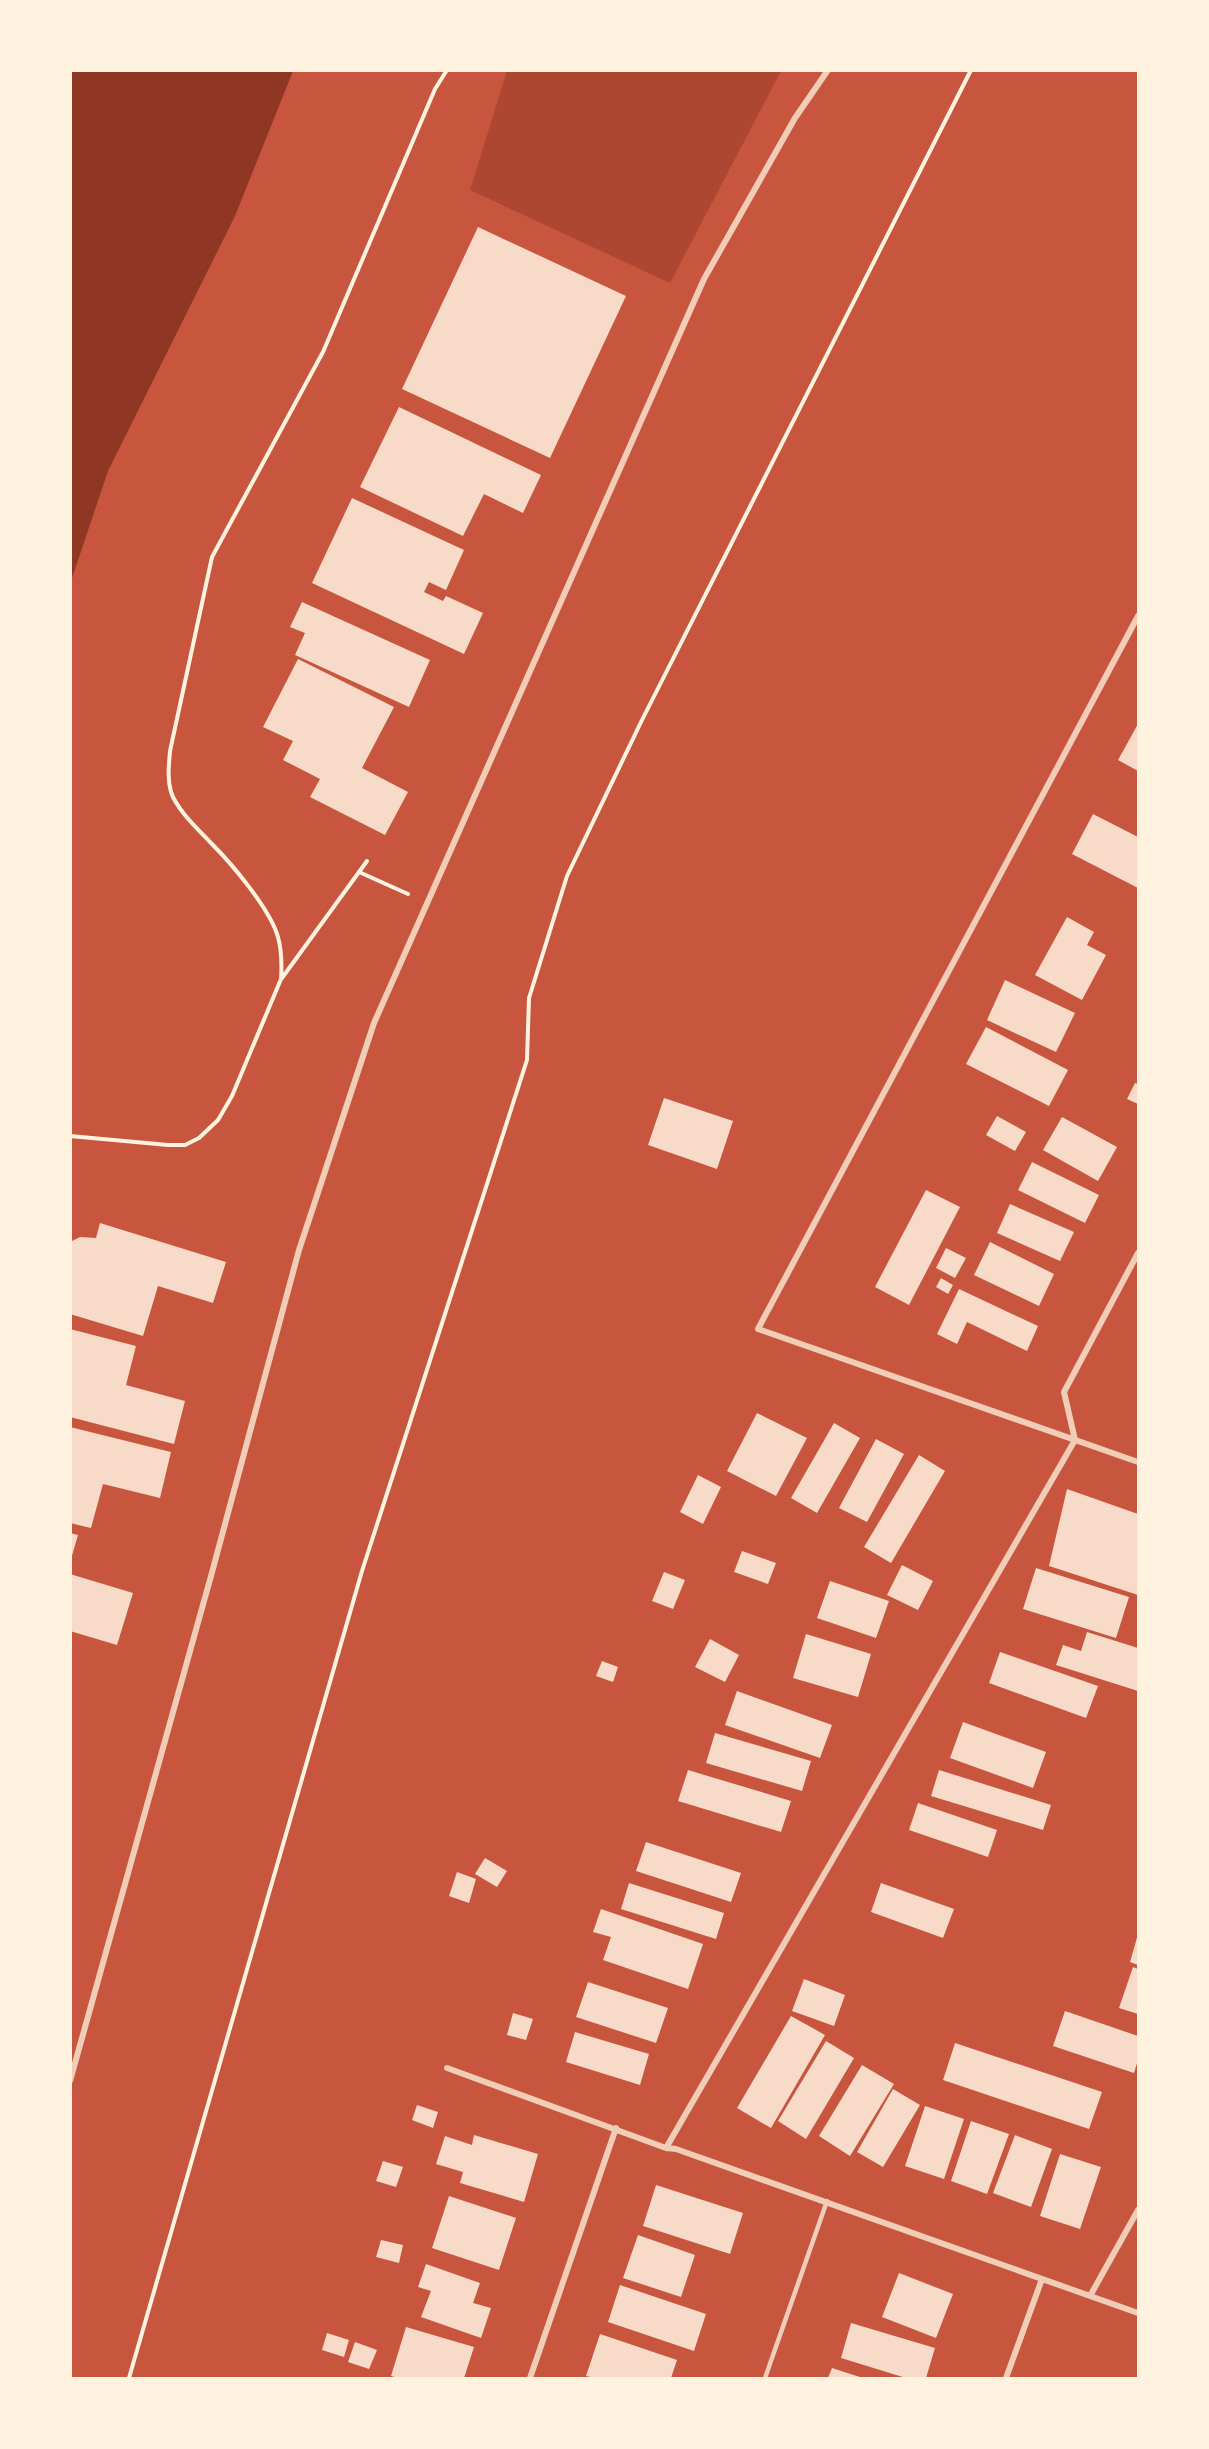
<svg xmlns="http://www.w3.org/2000/svg" width="1209" height="2449" viewBox="0 0 1209 2449" font-family="'DejaVu Sans',sans-serif">
<rect width="100%" height="100%" fill="#c8553d"/>
<path fill="#ae4732" d="M507,71v-1l274,1 -111,212 -200,-93z"/>
<path fill="#8f3625" d="M71,70l222,1 -58,145 -127,255 -37,110z"/>
<path fill="#f7dbc8" d="M478,227l148,69 -76,162 -148,-69z
M399,407l142,68 -18,38 -39,-19 -21,42 -103,-49z
M352,498l112,52 -18,40 -17,-8 -5,10 19,9 3,-5 37,17 -19,41 -152,-71z
M302,602l128,58 -21,47 -114,-52 10,-22 -15,-6z
M298,659l96,48 -32,61 46,24 -23,43 -75,-38 10,-18 -37,-19 10,-19 -30,-14z
M1138,724v47l-20,-11z
M1093,814l45,23v51l-66,-34z
M1067,917l27,15 -7,13 19,10 -24,45 -47,-25z
M1005,980l70,33 -19,39 -69,-32z
M986,1027l82,43 -19,36 -83,-42z
M1135,1083l3,1v20l-11,-5z
M664,1098l69,23 -16,48 -69,-24z
M997,1116l29,16 -11,19 -29,-16z
M1062,1117l55,30 -19,34 -55,-31z
M1032,1162l67,33 -14,28 -67,-33z
M926,1190l34,17 -51,98 -34,-18z
M1010,1204l64,28 -14,29 -63,-28z
M100,1223l126,39 -13,41 -55,-17 -15,50 -73,-22v-72l10,-5 16,1z
M990,1242l64,32 -15,32 -65,-31z
M946,1248l20,10 -11,20 -19,-10z
M941,1278l12,7 -5,9 -12,-7z
M959,1289l79,37 -11,25 -60,-29 -10,22 -20,-10z
M70,1329l66,17 -10,39 59,16 -11,43 -104,-27z
M757,1413l50,25 -31,58 -49,-25z
M834,1423l26,15 -43,75 -26,-15z
M70,1427l101,25 -11,46 -57,-14 -12,44 -21,-5z
M876,1439l28,15 -37,68 -28,-14z
M919,1455l26,16 -54,92 -27,-16z
M698,1475l23,12 -18,37 -23,-12z
M1067,1489l71,25v81l-89,-29z
M70,1533l8,2 -7,24 -1,-1z
M742,1551l34,12 -8,21 -34,-12z
M902,1565l31,16 -15,29 -31,-15z
M1036,1568l93,29 -13,41 -93,-29z
M664,1572l21,8 -12,29 -21,-8z
M70,1574l63,19 -16,52 -47,-14z
M830,1581l59,20 -13,37 -59,-20z
M1087,1632l51,16v43l-82,-26 7,-20 18,6z
M806,1634l65,20 -13,43 -65,-19z
M710,1639l29,16 -14,27 -30,-15z
M1000,1652l98,34 -12,32 -97,-35z
M602,1661l16,6 -5,15 -17,-6z
M737,1691l95,34 -12,33 -95,-33z
M963,1722l83,30 -13,36 -83,-30z
M715,1733l96,28 -9,30 -96,-28z
M688,1770l103,31 -10,31 -103,-31z
M939,1770l112,35 -8,25 -112,-34z
M918,1803l79,27 -9,27 -79,-27z
M646,1842l95,31 -10,29 -95,-31z
M485,1858l22,13 -10,16 -22,-13z
M457,1872l19,7 -7,24 -20,-7z
M629,1883l95,30 -8,26 -95,-30z
M881,1883l73,26 -11,29 -72,-26z
M601,1909l102,35 -15,45 -85,-29 8,-23 -18,-5z
M1138,1934v31l-8,-3z
M1133,1967l5,2v45l-19,-6z
M804,1979l41,16 -11,31 -42,-15z
M588,1982l80,26 -12,35 -80,-26z
M1065,2011l73,25v24l-4,13 -81,-27z
M513,2013l20,6 -7,21 -19,-5z
M791,2016l34,19 -54,93 -34,-20z
M575,2032l74,22 -9,31 -74,-23z
M826,2041l28,17 -48,81 -28,-18z
M955,2043l147,49 -13,37 -146,-49z
M862,2065l32,19 -44,72 -31,-20z
M893,2089l27,16 -37,62 -26,-15z
M417,2105l21,7 -5,16 -21,-8z
M925,2106l39,13 -20,60 -39,-13z
M971,2121l38,13 -22,60 -36,-13z
M474,2135l64,19 -14,48 -64,-19 3,-11 -27,-8 9,-28 27,9z
M1015,2135l37,14 -21,58 -38,-14z
M1060,2154l41,13 -21,62 -40,-13z
M383,2161l20,6 -7,20 -20,-6z
M656,2185l87,28 -13,41 -87,-28z
M449,2196l67,22 -17,52 -67,-22z
M638,2235l57,20 -14,42 -58,-19z
M381,2240l22,5 -4,18 -23,-6z
M426,2264l54,19 -7,20 18,5 -10,30 -60,-21 10,-26 -13,-4z
M899,2273l54,21 -17,44 -54,-21z
M620,2285l86,29 -12,37 -86,-29z
M851,2323l84,25 -9,30h-20l-65,-20z
M406,2327l68,20 -10,31h-65l-8,-2z
M327,2333l22,7 -5,17 -22,-7z
M600,2334l77,26 -6,18h-76l-9,-2z
M355,2342l22,8 -8,19 -21,-7z
M832,2368l31,10h-35z"/>
<g fill="none" stroke-linecap="round" stroke-linejoin="round">
<path stroke="#fff3e0" stroke-width="4" d="M359,872l49,22
M282,978l85,-117
M70,1136l98,9h17l14,-7 19,-18 14,-24 49,-117c1,-15 1,-27 -3,-42 -8,-28 -46,-73 -67,-94 -13,-14 -34,-33 -40,-51 -4,-14 -2,-27 -1,-41l42,-194 111,-205 112,-263 12,-19
M129,2378l233,-807 165,-511 2,-62 38,-122 75,-156 329,-650"/>
<path stroke="#f1ccb7" stroke-width="4.5" d="M765,2378l62,-177"/>
<path stroke="#f1ccb7" stroke-width="6" d="M1138,616l-380,713 380,133
M447,2068l219,80 10,1 462,164
M70,2081l141,-505 88,-326 75,-227 330,-744 91,-161 33,-48
M666,2148l409,-708 -11,-48 74,-139
M1090,2296l48,-86
M530,2378l86,-250
M1006,2378l36,-99"/>
</g>
<rect width="1209" height="2449" fill="none" stroke="#fff3e0" stroke-width="144"/>
</svg>
